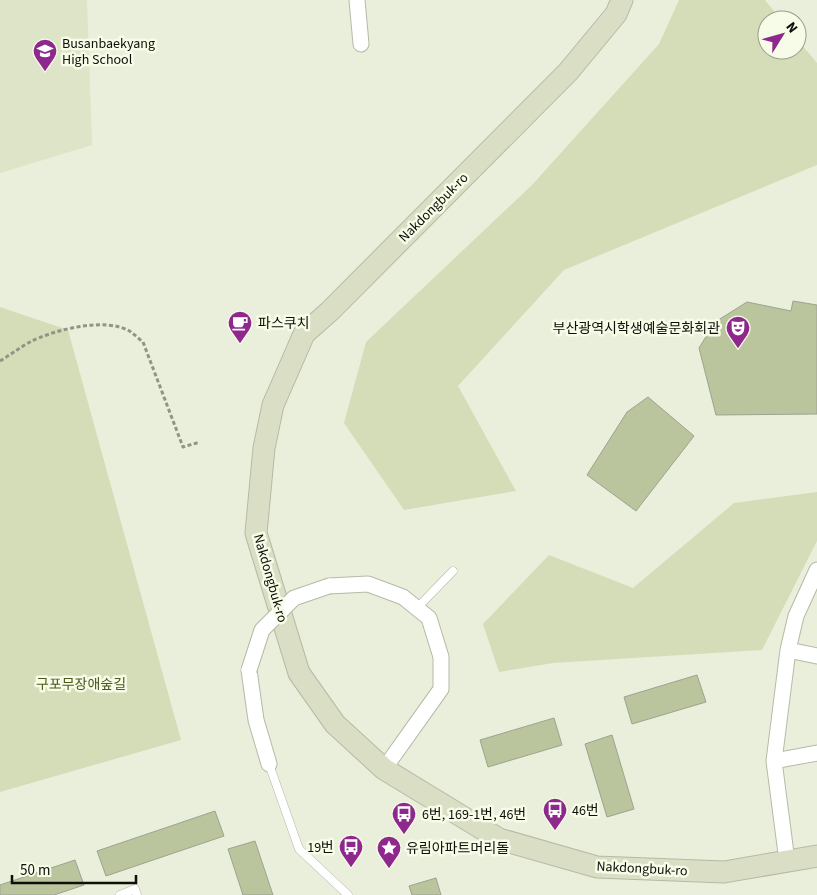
<svg xmlns="http://www.w3.org/2000/svg" width="817" height="895" viewBox="0 0 817 895" font-family="'Source Sans 3','Noto Sans KR',sans-serif">
<rect width="100%" height="100%" fill="#e9efda"/>
<path fill="#dde4c8" d="M0,0h87l5,145 -92,28z"/>
<path fill="#d4ddb8" d="M679,0h86l16,20h-14v30h30v-11l20,24v102l-253,105 -106,116 58,105 -112,19 -60,-87 22,-81 166,-157 127,-141z
M0,307l68,23 113,410 -181,52z
M817,492v49l-55,109 -209,13 -54,9 -16,-48 66,-69 84,33 101,-85z"/>
<path fill="#bac49d" stroke="#9ea390" d="M793,301l24,4v109l-101,1 -17,-67 16,-26 32,-20 44,9z
M648,397l46,39 -58,75 -49,-36 40,-63z
M697,675l9,27 -74,22 -8,-27z
M554,718l8,27 -74,22 -8,-27z
M612,735l22,74 -27,8 -22,-73z
M215,811l9,25 -118,40 -9,-25z
M255,841l18,54h-30l-15,-46z
M75,860l9,25 -30,10h-54v-10z
M436,878l5,17h-29l-3,-9z"/>
<g fill="none" stroke-linecap="round" stroke-linejoin="round">
<defs>
<path id="lane" d="M417,608l36,-37
M269,764l30,85 49,46
M120,895l15,-6 2,6"/>
<path id="street" d="M357,0l4,44
M329,586l39,-2 35,13 26,21 12,39v32l-57,80
M788,650l29,6
M249,670l7,50 13,44
M774,761l43,-8
M787,861l-13,-100 14,-111 8,-34 21,-46"/>
<path id="secondary" d="M622,0l-6,14 -48,58 -238,239 -26,23 -31,71 -9,43 -8,85 43,140 36,51 49,45 115,70 98,28 127,5 93,-16"/>
</defs>
<use href="#lane" stroke="#b5baa6" stroke-width="9"/>
<use href="#street" stroke="#b5baa6" stroke-width="17"/>
<use href="#secondary" stroke="#b5baa6" stroke-width="23"/>
<path stroke="#919586" stroke-width="3" stroke-dasharray="4 2.5" stroke-linecap="butt" d="M0,361c10,-6 19,-13 30,-19 23,-12 77,-26 101,-10 4,3 8,7 12,10l40,105 17,-5"/>
<use href="#lane" stroke="#fff" stroke-width="8"/>
<use href="#street" stroke="#fff" stroke-width="15"/>
<use href="#secondary" stroke="#d9dec4" stroke-width="21"/>
<defs>
<path id="street-bridge" d="M249,670l13,-40 32,-32 35,-12"/>
</defs>
<use href="#street-bridge" stroke="#b5baa6" stroke-width="17" stroke-linecap="butt"/>
<use href="#street-bridge" stroke="#fff" stroke-width="15"/>
</g>
<defs>
<symbol id="school-pin" viewBox="-11 -11 22 30"><path d="M0 17L-7.5 6A9.5 9.5 0 1 1 7.5 6Z" fill="#8f288d" stroke="#f6fce7"/><path d="M0-5L7-2L0 1L-7-2ZM-4 1L0 2.5L4 1V4Q0 6-4 4Z" fill="#fff"/></symbol>
<symbol id="cafe-pin" viewBox="-11 -11 22 30"><path d="M0 17L-7.5 6A9.5 9.5 0 1 1 7.5 6Z" fill="#8f288d" stroke="#f6fce7"/><path d="M-5.5-4.5H6V0H3Q3 3.5 0 3.5H-2.5Q-5.5 3.5-5.5 0ZM3-3.2v2h1.7v-2ZM-6 4.5H4V6H-6Z" fill="#fff"/></symbol>
<symbol id="theatre-pin" viewBox="-11 -11 22 30"><path d="M0 17L-7.5 6A9.5 9.5 0 1 1 7.5 6Z" fill="#8f288d" stroke="#f6fce7"/><path d="M-5-5.5Q0-4 5-5.5V0Q5 5 0 6Q-5 5-5 0ZM-3.3-2.5H-1v1.5H-3.3ZM1-2.5H3.3v1.5H1ZM-2.8 1Q0 5.5 2.8 1Z" fill="#fff"/></symbol>
<symbol id="bus-pin" viewBox="-11 -11 22 30"><path d="M0 17L-7.5 6A9.5 9.5 0 1 1 7.5 6Z" fill="#8f288d" stroke="#f6fce7"/><path d="M-5-6H5V4H4V6H2V4H-2V6H-4V4H-5ZM-3.5-4V0h7V-4ZM-3.5 1.2v1.5H-2V1.2ZM2 1.2v1.5H3.5V1.2Z" fill="#fff"/></symbol>
<symbol id="sight-pin" viewBox="-11 -11 22 30"><path d="M0 17L-7.5 6A9.5 9.5 0 1 1 7.5 6Z" fill="#8f288d" stroke="#f6fce7"/><path d="M0-6L1.8-2.2L6-1.7L2.9 1.2L3.7 5.4L0 3.3L-3.7 5.4L-2.9 1.2L-6-1.7L-1.8-2.2Z" fill="#fff"/></symbol>
</defs>
<g fill-rule="evenodd">
<use href="#school-pin" x="31" y="37" width="28" height="38"/>
<use href="#cafe-pin" x="226" y="309" width="28" height="38"/>
<use href="#theatre-pin" x="724" y="314" width="28" height="38"/>
<use href="#bus-pin" x="541" y="796" width="28" height="38"/>
<use href="#bus-pin" x="390" y="800" width="28" height="38"/>
<use href="#bus-pin" x="337" y="833" width="28" height="38"/>
<use href="#sight-pin" x="375" y="834" width="28" height="38"/>
</g>
<g text-anchor="middle" stroke-width="5" stroke-linejoin="round" paint-order="stroke">
<g font-size="14" fill="#0d0f08" stroke="#f6fce7" text-anchor="start">
<text x="62" y="48">Busanbaekyang<tspan x="62" dy="16">High School</tspan></text>
<text x="258" y="328">파스쿠치</text>
<text x="720" y="333" text-anchor="end">부산광역시학생예술문화회관</text>
<text x="572" y="815">46번</text>
<text x="422" y="819">6번, 169-1번, 46번</text>
<text x="334" y="852" text-anchor="end">19번</text>
<text x="406" y="853">유림아파트머리돌</text>
</g>
<g font-size="14" fill="#0d0f08" stroke="#f6fce7">
<text transform="translate(433 207) rotate(-45)" y="5">Nakdongbuk-ro</text>
<text transform="translate(271 578) rotate(74)" y="5">Nakdongbuk-ro</text>
<text transform="translate(642 868) rotate(3)" y="5">Nakdongbuk-ro</text>
</g>
<g font-size="14" fill="#4d581d" stroke="#f6fce7">
<text x="81" y="689">구포무장애숲길</text>
</g>
</g>
<g transform="translate(782 35) rotate(53)"><circle r="24" fill="#f6fce7" stroke="#999d8e"/>
<path d="M0-4L9 19L0 12L-9 19Z" fill="#8f288d"/>
<text y="-8" font-size="14" font-weight="bold" text-anchor="middle" fill="#0d0f08">N</text>
</g>
<path d="M12 875v8h124v-8" fill="none" stroke="#0d0f08" stroke-width="2.5"/>
<text x="20" y="875" font-size="15" fill="#0d0f08" stroke="#f6fce7" stroke-width="4" paint-order="stroke">50 m</text>
</svg>
